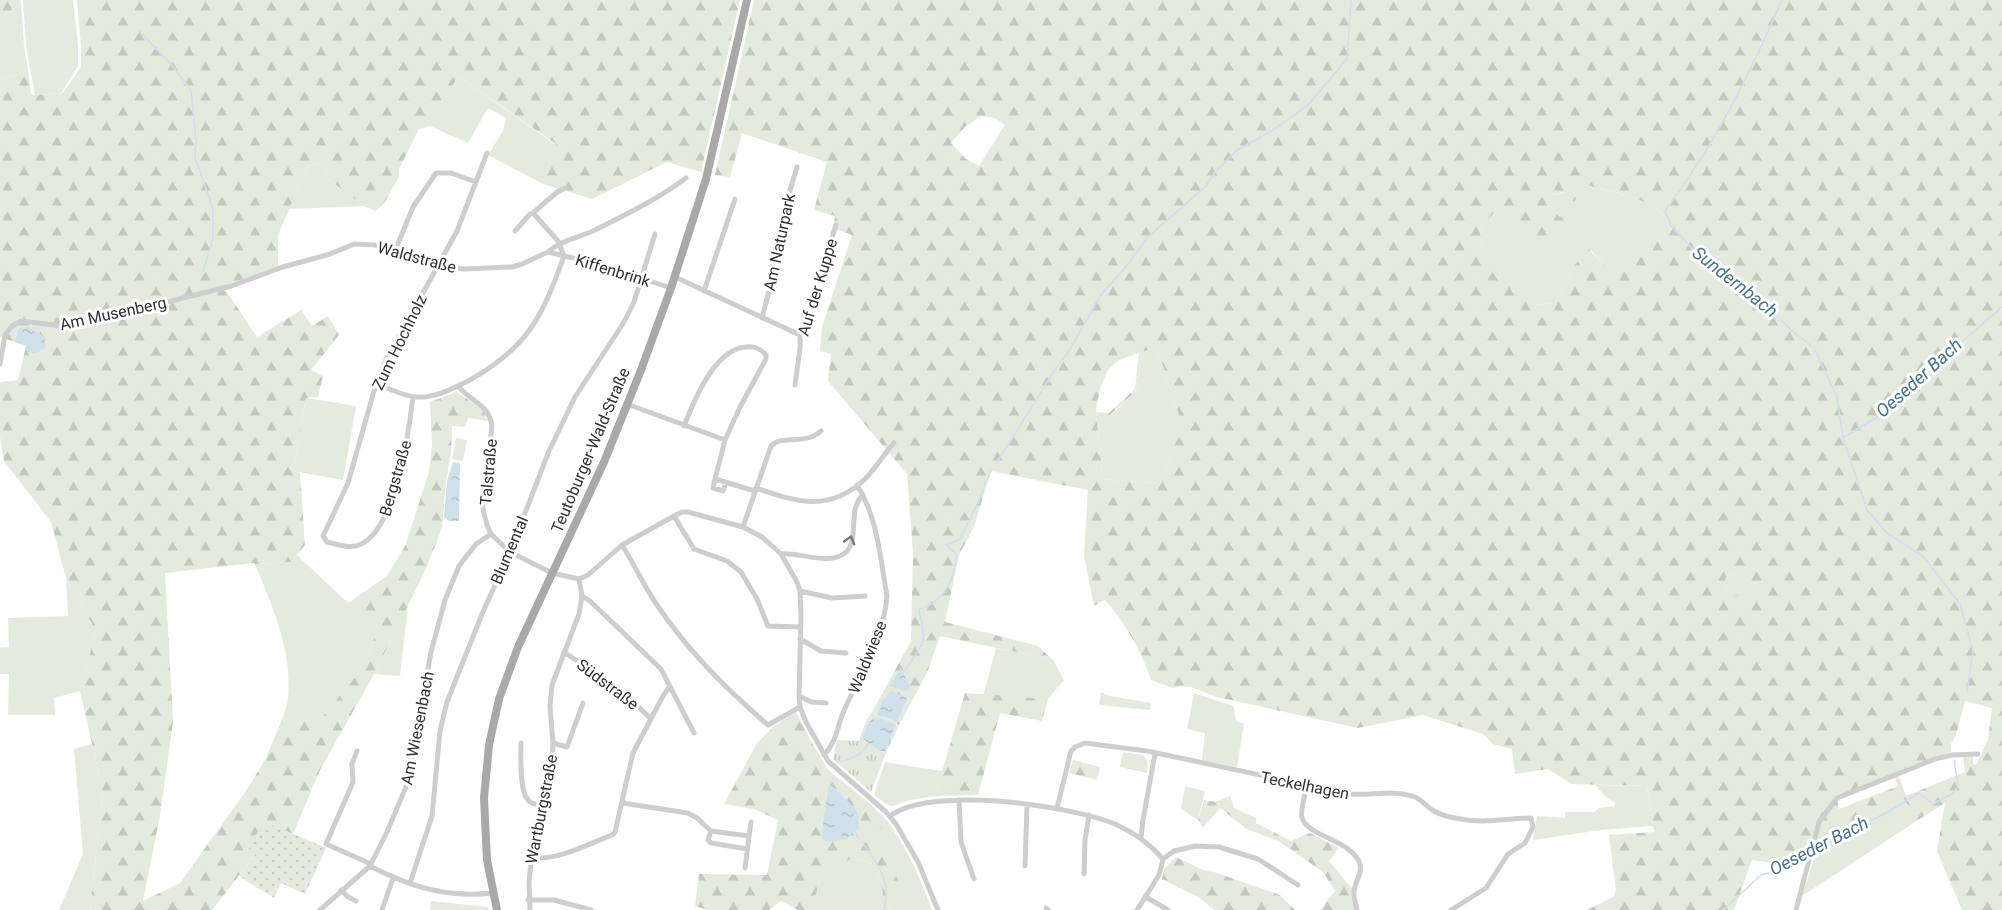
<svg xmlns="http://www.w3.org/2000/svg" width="2002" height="910" viewBox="0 0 2002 910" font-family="Roboto,sans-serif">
<defs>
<pattern id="forest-firs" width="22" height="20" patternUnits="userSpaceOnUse" patternTransform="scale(1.5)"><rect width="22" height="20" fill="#e4eade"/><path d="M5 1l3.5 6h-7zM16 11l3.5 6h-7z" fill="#c4c9bf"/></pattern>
<pattern id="park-tufts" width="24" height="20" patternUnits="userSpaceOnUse" patternTransform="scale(1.5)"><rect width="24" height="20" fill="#e4eade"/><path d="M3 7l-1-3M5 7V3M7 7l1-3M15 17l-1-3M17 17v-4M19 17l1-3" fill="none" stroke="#c4c9bf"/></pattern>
<pattern id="garden-dots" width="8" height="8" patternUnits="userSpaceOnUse" patternTransform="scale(1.5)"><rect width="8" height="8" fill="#e4eade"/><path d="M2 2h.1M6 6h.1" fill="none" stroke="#c4c9bf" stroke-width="1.8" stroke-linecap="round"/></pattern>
<pattern id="water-ripples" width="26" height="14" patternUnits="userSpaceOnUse" patternTransform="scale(1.5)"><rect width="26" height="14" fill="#cfe0eb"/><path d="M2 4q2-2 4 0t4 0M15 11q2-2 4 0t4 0" fill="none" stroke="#b2c1ca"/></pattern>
</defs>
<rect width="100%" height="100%" fill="#fff"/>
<path fill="#e4eade" d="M23,0h50l5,45v21l-17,27 -26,2 -9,-49z
M21,4l3,41 4,26 -28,9v-62z
M458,76l98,69 -13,39 -55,-29 15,-24 3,-13 -18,-10 -20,35 -38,-17z
M325,162l3,17 36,27 -75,3 18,-42z
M1584,185c20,5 61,12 76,26 4,4 8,11 11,15l-16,8 -39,45 -26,-30 -16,17 -19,37 -21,2 -51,-46 -3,-31 14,-15 31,15 33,-12 -11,-20 18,-4z
M1157,348l25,76 -16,48 -10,11 -56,-4 2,-16 -6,-49 15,1 26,-25 4,-38z
M306,398l50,8 -13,74 -50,-9z
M456,438l11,2 -4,21 -11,-2z
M297,555l51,48 30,25 -16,41 -39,47 -45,13c4,-10 9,-21 10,-31 4,-50 -15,-89 -33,-134l36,-2z
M1729,573l11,3 16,8 2,5c-12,17 -44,0 -29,-16z
M66,578l30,53 -16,60 -26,7 1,17h-47l1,-41h-9v-26l9,-1 -1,-29 60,-2z
M408,605l-8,71 -26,-2z
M996,648l57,12 11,20 -16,19 -65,-3z
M1101,692l9,4 41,7 -1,7 -51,-5z
M1194,693l39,13 4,16 7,1 -7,44 -35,-7 3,-27 -18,-4z
M92,744l11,47 -13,119h-31l24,-56 -9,-105z
M1123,752l20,3 5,6 -1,12 -27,-6z
M885,762l57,9 -7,25 -25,4 -17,6 -5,-1 -14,-10z
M1595,785l52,1 6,40 -52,4 -68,10 4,-24 28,2v-6h29l5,-4 16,-2v-3l-9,-6z
M1185,786l20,5 -7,29 -17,-11z
M1904,799l14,21 -116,76 17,-52z
M887,821c22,30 32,55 45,89h-43l3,-13 7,-9 -11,-26 -11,-12 -3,-12z
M854,859l17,4c12,18 14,26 9,47h-69l14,-47z
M431,901l57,6 1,3h-59z"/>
<path fill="url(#forest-firs)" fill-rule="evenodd" d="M0,0h20l1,4 -21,14z
M77,0h663l-39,172 -34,-10 -75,37 -49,-15 13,-40 -98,-68 -28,50 -11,3 -20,40v8l-14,25 -9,9 -12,-5 -36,-27 -3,-17 -18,5 -29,68v32l-55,19 34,51 44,-27 11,16 16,-10 11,19 -28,35 12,6 -5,21 -12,1 -13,73 7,2 5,72 -14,17 -36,2 -1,-1 -89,10 8,148 -13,95 -17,85 37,-18 68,-95 18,-30 12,-29 45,-13 39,-47 16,-41 -30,-25 39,-27 18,-30 24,-74 3,-26 -2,-44 27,-10 26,18 5,11 -20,-3 -3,9 -13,-1 -1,27 -5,28 -4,47 -17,43 -51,103 -54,96 -27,64 -29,-12 -8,32 -44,56h-122l13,-119 -23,-100 16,-60 -30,-53 -15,-56 -47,-61 -4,-24v-55l18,-2 8,-34 -26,-9v-257l28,-9 3,23 4,1 28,-2 18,-26v-21z
M754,0h1248v910h-40l-25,-59 8,-48 -27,17 -14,-21 -85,45 -14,15 -11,7 -42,-6 -18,50h-147l26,-13 3,-7 -7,-55 45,-3 -7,-46 -76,-2 -23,-15 -33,5 -3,-25 -19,-5 -10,-10 -60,-19 -65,13 -141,-31 -26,-10 -11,-1 -7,2 -22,-8c-11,-32 -24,-54 -46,-80l-11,6 -10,-51 4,-65 -97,-19 -17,56 -15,28 -14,67 93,24 15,14 -113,-24 -13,37 -28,52 -27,-13 39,-71 2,-88 -6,-79 -79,-93 3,-27 -11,-3 2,-24 30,-92 -19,-7 2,-12 -21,-6 13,-48 -85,-29 -12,44 -15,-2zM981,116l14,2 10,7 -26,41 -13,-7 -15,-16 14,-16zM1584,185c20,4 61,13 76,26 4,3 7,11 11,15l-16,8 -39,44 -27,-29 -15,17 -19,37 -21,2 -51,-47 -3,-30 14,-15 31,15 9,12 35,-7 -1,-13 -10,-4 -11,-20 17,-4 10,10zM1157,348l25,76 -16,48 -10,11 -56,-4 2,-16 -6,-48h14l27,-25 4,-38zM1139,353l-4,36 -26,24 -13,-1c2,-17 7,-44 24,-52 6,-3 13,-5 19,-7zM1729,573l11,3 16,8 2,5c-12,17 -44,0 -29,-16zM1965,701l27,7 -4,32 -12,25 -3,-1v-8h-10l2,16 -59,24 -9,-25 54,-19v-8l5,-9zM1895,778l3,8 -59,23 -2,-9z
M965,693l83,6 -6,22 -42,-8 -22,82 -43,1z
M794,713l3,1 14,27 17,29 39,31 20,20 -13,17 3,12 11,12 10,17 1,9 -7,9 -3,13h-9c5,-21 3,-29 -9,-47l-17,-4 -29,5 -14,46h-13l-17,-9 -12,9h-61l-13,-4 4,-32 68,1 11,-55 -24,-11 -30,-5 33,-61 16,-16zM829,785l8,5 21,23 -34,-1z
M1073,760l27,7 -3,13 -28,-7z
M1230,796l4,12 22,10v5l35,18 19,-8 29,15 -10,13 24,29 -2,7 4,13h-35l15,-19 -12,-19 -43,-30 -33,-13 -27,-21 -17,20 -5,-8 6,-20 11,2z
M1176,857l27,13 11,2 66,23 15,15h-81l-14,-12 -38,-19 2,-10z"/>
<path fill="url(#park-tufts)" d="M872,712l27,13 -16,35 -12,32 -38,-33 4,-19 22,1 6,-18z"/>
<path fill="url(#garden-dots)" d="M265,822l61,26 -21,46 -24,-11 -7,15 -35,-22 17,-22 -9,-7z"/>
<path fill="url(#water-ripples)" d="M29,327l15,10 1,11 -9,5 -11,-2 1,-6 -11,-3 4,-14z
M453,462l7,1 -1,58h-10l-5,-4 3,-36z
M901,668l9,20 -4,3 -17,-5z
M891,691l16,7 -10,24 -19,-8 4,-13z
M873,718l10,1 13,6 -11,26h-5l-18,-13 5,-13z
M829,785l8,5 19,20 2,3 1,15 -13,11 -19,3 -5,-3 2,-27z"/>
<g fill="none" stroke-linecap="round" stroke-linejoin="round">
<path stroke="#cfe0eb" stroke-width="1.5" d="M1782,0c-32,74 -68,146 -117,211l6,15 29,31 19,17 48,32 24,24 23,18 23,49 6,41
M139,31l32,33 20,26 5,49 -1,18 18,51v30l-10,34
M997,462l63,-100 6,-6 35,-61 28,-32 18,-25 59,-52 9,-14 21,-21 37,-21 35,-25 39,-46 4,-59
M926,607c22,-11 28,-31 31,-53l-11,-9 14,-6 18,-36 13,-33
M903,673c20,-30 25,-26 16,-63l4,-2
M1967,692l6,-41 -13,-47 -36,-47 -37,-24 -20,-23 -24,-72 42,-26 38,-40 34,-26 45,-39
M840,762c12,-4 22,-6 28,-18
M855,832l4,7
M862,842c17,25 29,36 22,68
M1815,849l71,-36 33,-20 14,11 20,-11 5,-6 -4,-27
M1723,910l38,-35 18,-5 29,-17"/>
<path stroke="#cecece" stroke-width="5" d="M515,231l15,-17 3,-1
M395,251l18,-44 23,-34h15l25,9
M548,252c14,-12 29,-14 45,-21 32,-16 65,-32 93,-53
M564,256l-6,-15 -25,-28 23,-20 9,-5
M675,277l125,58
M704,291l31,-92
M762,318l19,-73 1,-9 -2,-12 17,-57
M0,364l5,-29 7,-9 9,-5 40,5 51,-10 119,-30 52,-19 47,-13 24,-10 21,1 70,21 19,3 48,-2 10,-3 26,-12 50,12 73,24
M376,384c12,4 27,12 40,13 19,1 36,-8 52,-16 60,-33 74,-64 96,-125
M795,385l5,-37v-13l36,-110
M458,386c13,16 31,18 34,40l-9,69v14l4,16 4,9 19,18 42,21 27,6 9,-4 34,-30 52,-29 8,-4h6l55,15 19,10 19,17 16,28 3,9 1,26 -2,79 1,11 6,15 22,39 58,51 10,12 22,38 20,48
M413,397c-4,34 -18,135 -54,148 -11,4 -22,-1 -32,-3l-4,-6 25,-53 26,-92 11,-29 72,-131 30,-78
M627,404l98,36
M684,426c10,-25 30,-76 61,-79 9,-1 15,1 21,8v4l-26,48 -15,33 -10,39 40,12
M715,479l-2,9 10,3 3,-9
M756,488c41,14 73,25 109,-9 11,-11 19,-25 29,-36
M674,516l20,33 33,12 14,11 16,27 11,27 32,1
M743,527l28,-81c10,-12 34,0 50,-15
M622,545c12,19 21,39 33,57 32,48 69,85 113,123l32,-18
M781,554c16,-3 49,13 65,-2 14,-14 1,-43 17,-57
M800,591l32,7 33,-2
M582,596l8,5 71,68 33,64
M800,639l21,12 25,2
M564,652l58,39 29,28
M799,696l12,6 15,1
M521,743c0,13 -2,47 7,57 3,4 8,4 13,6
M553,743l14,4 16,-44
M357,751l-5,13 1,18 -27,62 45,20
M824,755c12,-12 13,-27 19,-42 16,-38 41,-75 44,-117 -7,-38 -9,-78 -30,-111
M1307,786c-2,9 -7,24 -5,32 6,19 50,22 58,46 3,9 -6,19 -6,28 -1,6 2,12 3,18
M959,800l2,42 13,37
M622,803l66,10 9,5 14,13 38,5
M1057,808l14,-57 4,-4 10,-4 62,8 203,43c21,2 44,-5 65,3 7,3 12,10 19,14 7,4 19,7 27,8 23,5 47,-1 70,-1l2,9 -8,16 -17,11 -22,34 -35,22
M890,816c42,-31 177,-11 225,8 18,8 35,20 48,35l-4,16 -22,35
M711,831l-3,9 3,3 36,6
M1141,838l2,-18 12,-66
M531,858c29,2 55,-13 81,-23l3,-3 18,-79 30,-57 7,-10
M1163,859l11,-8 21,-5 24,1 39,12 40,26
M370,866c40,21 77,32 123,27
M1025,866l2,-62
M745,868l6,-46
M1084,874l1,-34 4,-25
M410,883l22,-67 8,-85 7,-29 35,-88 28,-62 39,-101 26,-54 49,-75 10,-20 21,-68
M341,890l7,7 8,4
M1146,897l22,13
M528,900h26l37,10
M1046,908l2,2
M320,910l50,-44 17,-34 21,-50 23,-130 14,-52 14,-34 17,-22 15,-10
M382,910l11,-32
M530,910l-1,-28 6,-56 17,-62 1,-21 -3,-37 2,-21 27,-71 3,-18 -3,-17
M1796,910l23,-88 18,-24 98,-39 17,-4 26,-1"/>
<path stroke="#a9a9a9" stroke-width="8" d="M497,910l-10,-50 -3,-62 5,-53 10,-46 19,-52 86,-185 37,-92 30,-82 35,-109 41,-179"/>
</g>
<defs><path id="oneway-chevron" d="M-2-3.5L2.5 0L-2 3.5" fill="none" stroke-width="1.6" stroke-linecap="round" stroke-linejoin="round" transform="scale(1.5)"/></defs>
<use stroke="#787878" href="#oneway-chevron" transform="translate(850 540) rotate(-74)"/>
<g text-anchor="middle" stroke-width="6" stroke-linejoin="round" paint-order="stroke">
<g font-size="16" fill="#313131" stroke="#fff">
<text transform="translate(779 242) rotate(-78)" y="6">Am Naturpark</text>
<text transform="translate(417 257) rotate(15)" y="6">Waldstraße</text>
<text transform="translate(613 270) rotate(17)" y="6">Kiffenbrink</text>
<text transform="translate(817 287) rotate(-73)" y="6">Auf der Kuppe</text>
<text transform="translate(113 313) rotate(-12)" y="6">Am Musenberg</text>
<text transform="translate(399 342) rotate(-64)" y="6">Zum Hochholz</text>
<text transform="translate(590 450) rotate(-67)" y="6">Teutoburger-Wald-Straße</text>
<text transform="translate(488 472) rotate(-85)" y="6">Talstraße</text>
<text transform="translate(395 478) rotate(-74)" y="6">Bergstraße</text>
<text transform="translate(509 550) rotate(-67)" y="6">Blumental</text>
<text transform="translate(867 657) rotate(-68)" y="6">Waldwiese</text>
<text transform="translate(608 684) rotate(37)" y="6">Südstraße</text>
<text transform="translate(417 728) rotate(-79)" y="6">Am Wiesenbach</text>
<text transform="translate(1305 785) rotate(11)" y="6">Teckelhagen</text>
<text transform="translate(541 809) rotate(-79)" y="6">Wartburgstraße</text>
</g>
<g font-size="18" font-style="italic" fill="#45728e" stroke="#fff">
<text transform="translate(1735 282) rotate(38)" y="6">Sundernbach</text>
<text transform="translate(1919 378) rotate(-42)" y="6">Oeseder Bach</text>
<text transform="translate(1819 846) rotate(-27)" y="6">Oeseder Bach</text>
</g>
</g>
</svg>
